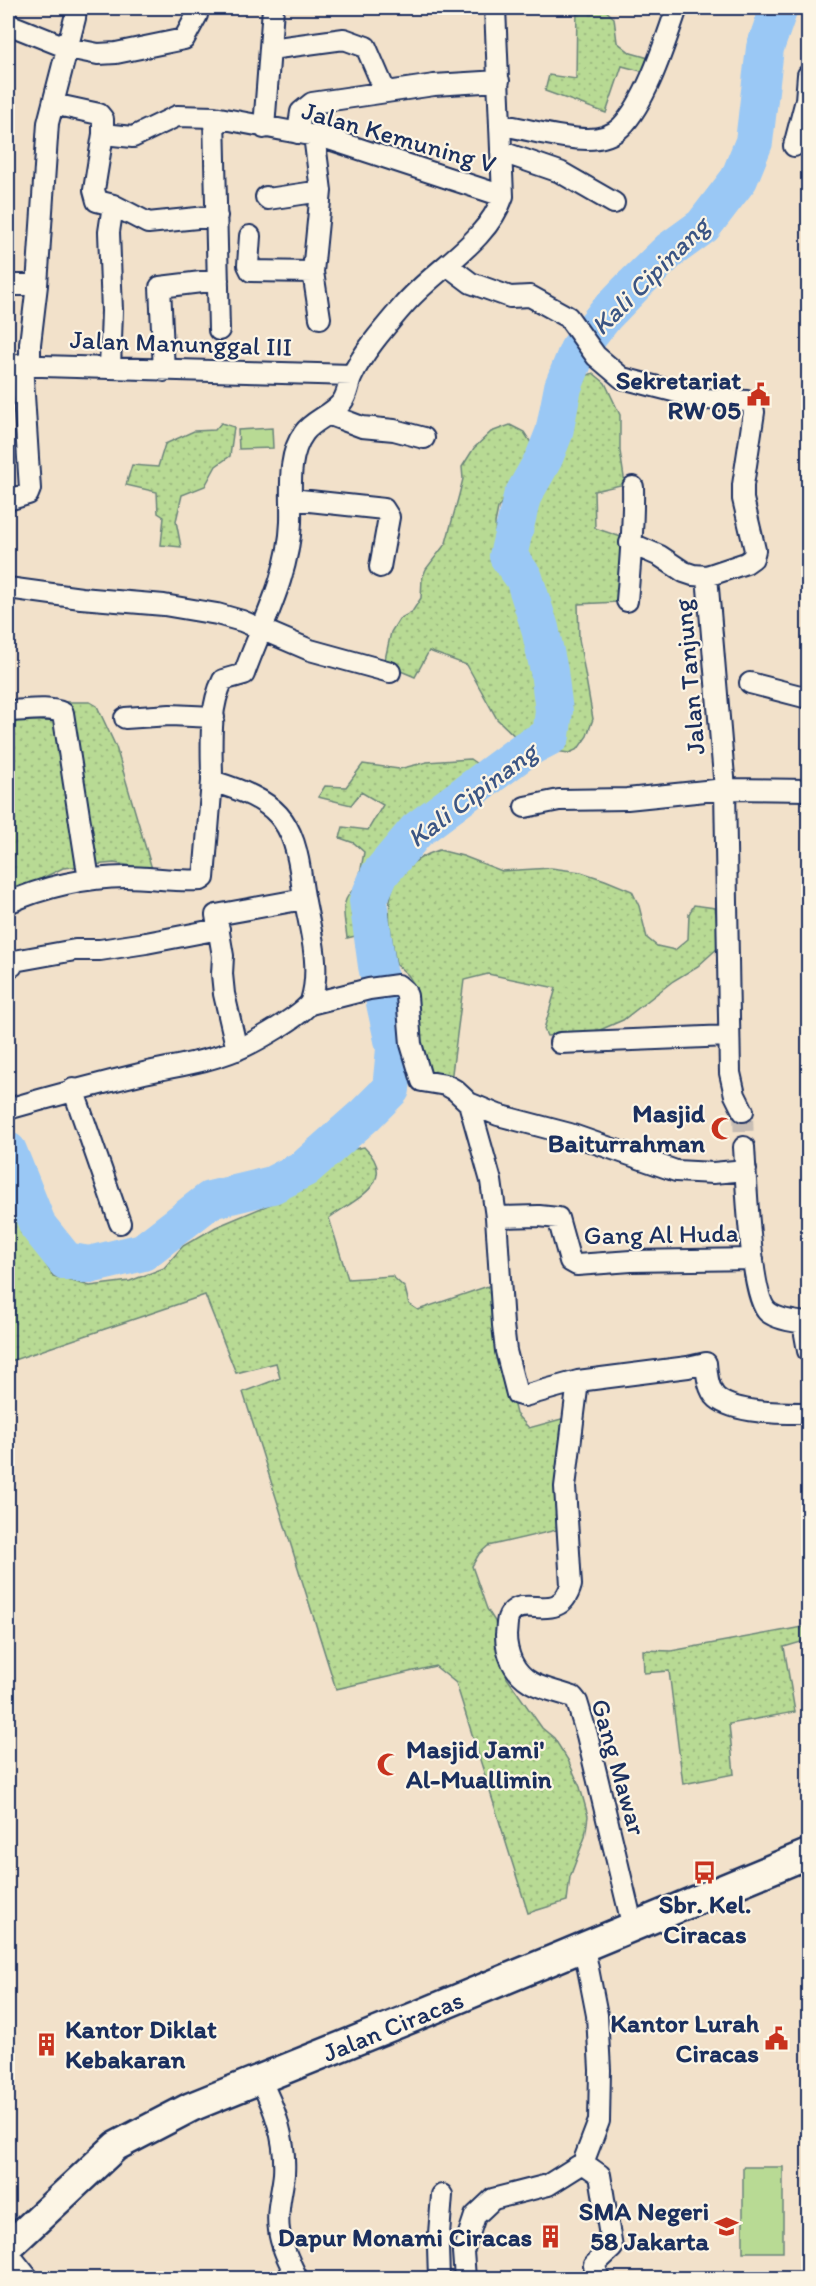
<svg xmlns="http://www.w3.org/2000/svg" width="816" height="2286" viewBox="0 0 816 2286" font-family="Itim,sans-serif">
<defs>
<pattern id="grass-dots" width="8" height="8" patternUnits="userSpaceOnUse" patternTransform="scale(1.5)"><rect width="8" height="8" fill="#b8da94"/><path d="M2 2h.1M6 6h.1" fill="none" stroke="#9ebb82" stroke-width="1.8" stroke-linecap="round"/></pattern>
</defs>
<rect width="100%" height="100%" fill="#f2e1ca"/>
<filter id="ink" filterUnits="userSpaceOnUse"><feTurbulence type="fractalNoise" baseFrequency=".0167" numOctaves="2"/><feDisplacementMap in="SourceGraphic" scale="12" xChannelSelector="R" yChannelSelector="G"/><feConvolveMatrix kernelMatrix="1 2 1 2 8 2 1 2 1" color-interpolation-filters="sRGB"/></filter>
<g filter="url(#ink)">
<path fill="url(#grass-dots)" stroke="#6a8479" stroke-width="1.5" d="M577,8h26l11,10 3,24 14,11 25,7 -8,13 -26,-7 -16,47 -61,-22 4,-16 27,4z
M593,373l12,10 15,32v36l5,33 -31,7 1,37 29,10 -6,64 -40,2 1,35 14,80 -6,17 -9,13 -9,4 -14,-2 -2,-6 13,-32 -19,-83 -27,-82 6,-40 9,-14 14,-15 20,-49 2,-29 7,-22z
M221,423l13,4 -4,29 -14,10 -11,20 -23,9 -6,26 5,26 -20,-2 3,-28 -6,-4 -1,-21 -31,-7 6,-20 26,2 7,-23 29,-13 21,-1z
M510,425l14,7 9,14 -4,15 -31,47 -3,15 2,31 16,32 26,89 4,25 -8,33 -13,10 -25,-24 -30,-54 -38,-14 -14,26 -31,-13 7,-32 8,-13 13,-7 9,-14 1,-19 4,-10 20,-26 13,-48 4,-16 -1,-12 12,-19 17,-16z
M53,702h37l7,4 19,41 36,122 -38,-6 -51,5 -55,27v-188z
M470,759l13,9c-38,32 -111,79 -122,130 -2,10 2,25 3,36l-17,4c-2,-21 -10,-38 11,-52l6,-34 -10,-9 -14,-5 3,-11 25,3 15,-25 -22,-13 -10,13 -33,-8 7,-11 21,1 17,-23 36,5 28,-7z
M439,850l24,6 39,15 49,-3 30,4 24,8 27,11 7,15 8,32 10,8 18,4 13,-11 1,-25 5,-9 21,3 5,38 -22,20 -25,15 -50,39 -23,10 -14,3 -39,3 -3,-7 12,-41 -68,-14 -24,6 -13,101 -39,4 4,-97 -8,-13 -12,-11c-9,-53 -19,-93 43,-114z
M364,1147c36,35 -9,52 -35,71l19,61 44,-3 13,12 4,16 9,6 76,-26 7,66 15,64 13,14 36,-10 -4,111 -73,17 -9,8 -7,12 15,43 9,14 11,55 35,50 12,10 14,22 12,27 8,29 -3,21 -15,40 -3,24 -39,12 -72,-230 -21,-17 -99,23 -93,-297 37,-14 -4,-15 -40,10 -31,-78 -197,67v-160l45,74 37,10 40,-5 34,-13 19,-22 33,-19 57,-24 76,-53z
M808,1626v14l-24,7 11,65 -66,12 5,50 -51,10 -14,-113 -25,2 -1,-23 28,1z"/>
<path fill="#b8da94" stroke="#6a8479" stroke-width="1.5" d="M272,428l1,20 -34,1 -1,-19z
M743,2167h40v85h-40z"/>
<g fill="none" stroke-linecap="round" stroke-linejoin="round">
<path stroke="#9ac8f5" stroke-width="38" d="M8,1151l30,75 28,35 23,4 54,-13 67,-52 62,-15 33,-17 60,-53 26,-26 4,-40 -18,-83 -9,-65 11,-26 38,-45 109,-81 25,-13 3,-25 -5,-40 -9,-43 -16,-50 -16,-22 14,-59 22,-39 10,-25 9,-46 15,-37 27,-35 29,-30 36,-35 33,-24 36,-47 15,-37 11,-94 14,-40"/>
<path stroke="#c7bdb4" stroke-width="20" stroke-dasharray="20 10" stroke-linecap="butt" d="M743,1111l1,36"/>
<defs>
<path id="street" d="M8,24l60,24 30,6 18,-1 68,-14 13,-24v-7
M270,49l74,-10 22,8 19,44
M53,104l46,10 4,5v15l30,3 44,-21 37,1 112,21 177,58
M214,117l5,213
M501,125c28,4 57,14 86,14 12,0 25,-3 34,-12 26,-26 44,-85 56,-119
M264,128l9,-120
M298,133l3,-21 11,-9 122,-18 65,-4
M103,134l-9,56 3,11 16,4 35,18 69,-7
M314,135l7,56 -8,81 7,46
M794,146l12,-46 2,-25
M502,152l58,20 54,31
M266,197l2,2 53,-8
M250,236l-2,29 3,6 62,1
M447,265l24,18 39,14 20,-1 38,21 28,39 26,22 83,21 42,2 5,3 2,8 -11,73v14l12,51 -2,8 -7,5 -39,13 -14,-1 -9,-3 -24,-16 -30,-13
M8,285h29
M30,364v-20l7,-59 11,-162 27,-105 1,-10
M8,365l344,10
M110,368l2,-57 -3,-79 4,-27
M164,371l-4,-84 58,-7
M330,415l32,12 32,3 30,8
M291,499l93,10 5,8 -9,50
M8,500l20,-6 2,-5 -8,-125
M707,576l18,213 5,284 5,22 8,16
M8,588l73,10 83,7 53,9 25,7 68,29 80,22
M627,601c3,-38 7,-75 6,-114
M750,683l58,15
M8,711c16,0 40,-5 55,2l26,167
M125,718l45,-3 44,2
M525,807l34,-7 68,-1 98,-10 83,1
M8,903c35,-16 79,-26 118,-26 25,0 51,5 75,3l3,-2 8,-97
M8,968l4,-2 2,-5 61,-11h25l46,-7 73,-14
M310,1004l59,-15 29,-4 7,6 2,5 4,48 11,37 24,4 9,5 14,13 22,78 5,36 7,108 3,26 11,43 7,2 54,-15 110,-14 18,-4c1,12 2,27 11,35 19,16 68,15 91,15
M560,1043l169,-7
M237,1050l-13,-56 -2,-20 1,-18 -7,-41 88,-16
M73,1089l47,134
M469,1103l29,12 72,19 106,37 37,2 33,-3
M8,1109c45,-13 90,-25 136,-36 30,-7 63,-11 92,-23 14,-5 71,-37 75,-49 12,-38 -4,-80 -9,-117 -8,-67 -25,-83 -90,-103 0,-32 -4,-72 11,-101l21,-6c18,-50 45,-98 47,-152 1,-28 -5,-65 13,-89 8,-12 28,-18 38,-31 6,-8 6,-18 10,-26 11,-24 34,-50 51,-70 30,-36 85,-64 100,-110l-8,-188
M744,1147c2,28 6,150 24,165 10,8 28,10 40,11
M496,1217l43,-1 19,2 12,43 7,4 54,-4 122,-2
M803,1323l5,28
M578,1381l-13,106 6,98c-11,40 -46,10 -60,28 -5,5 -4,15 -5,22 0,10 2,18 6,27 13,26 36,26 61,35l4,5 10,33 46,193
M260,2080c15,28 26,62 24,94 -2,20 -8,36 -5,56 2,17 11,33 18,48
M583,2163l17,12 12,73 -18,17 5,13
M8,2253l20,25
M439,2278l-1,-31 4,-52
M465,2278l-2,-26 12,-36 18,-17 55,-14 35,-22 16,-42 1,-51 -3,-55 -13,-67"/>
<path id="secondary" d="M8,2247l108,-101 75,-39 228,-92 389,-161"/>
</defs>
<use href="#street" stroke="#1b2f5e" stroke-width="24"/>
<use href="#secondary" stroke="#1b2f5e" stroke-width="33"/>
<use href="#street" stroke="#fcf5e5" stroke-width="20"/>
<use href="#secondary" stroke="#fcf5e5" stroke-width="28"/>
</g>
</g>
<defs>
<symbol id="civic-bare" viewBox="-9 -9 18 18"><path d="M-.6-6.5H3V-4.5H.6V-3L4-1V1h2V6H-6V1h2V-1L-.6-3ZM-1.2 2.5V6h2.4V2.5Z" fill="#c8321e" stroke="#fcf5e5" stroke-width="2.5" paint-order="stroke"/></symbol>
<symbol id="mosque-bare" viewBox="-9 -9 18 18"><path d="M3.5-4.9A6 6 0 1 0 3.5 4.9A5 5 0 1 1 3.5-4.9Z" fill="#c8321e" stroke="#fcf5e5" stroke-width="2.5" paint-order="stroke"/></symbol>
<symbol id="bus-bare" viewBox="-9 -9 18 18"><path d="M-5-6H5V4H4V6H2V4H-2V6H-4V4H-5ZM-3.5-4V0h7V-4ZM-3.5 1.2v1.5H-2V1.2ZM2 1.2v1.5H3.5V1.2Z" fill="#c8321e" stroke="#fcf5e5" stroke-width="2.5" paint-order="stroke"/></symbol>
<symbol id="building-bare" viewBox="-9 -9 18 18"><path d="M-4-6H4V6H1V3H-1V6H-4ZM-2.5-4.3h1.7v1.8h-1.7ZM.8-4.3h1.7v1.8H.8ZM-2.5-1h1.7V.8h-1.7ZM.8-1h1.7V.8H.8Z" fill="#c8321e" stroke="#fcf5e5" stroke-width="2.5" paint-order="stroke"/></symbol>
<symbol id="school-bare" viewBox="-9 -9 18 18"><path d="M0-5L7-2L0 1L-7-2ZM-4 1L0 2.5L4 1V4Q0 6-4 4Z" fill="#c8321e" stroke="#fcf5e5" stroke-width="2.5" paint-order="stroke"/></symbol>
</defs>
<g fill-rule="evenodd">
<use href="#civic-bare" x="742" y="378" width="33" height="33"/>
<use href="#mosque-bare" x="706" y="1112" width="33" height="33"/>
<use href="#mosque-bare" x="372" y="1748" width="33" height="33"/>
<use href="#bus-bare" x="688" y="1856" width="33" height="33"/>
<use href="#civic-bare" x="760" y="2022" width="33" height="33"/>
<use href="#building-bare" x="30" y="2028" width="33" height="33"/>
<use href="#school-bare" x="710" y="2210" width="33" height="33"/>
<use href="#building-bare" x="534" y="2220" width="33" height="33"/>
</g>
<g text-anchor="middle" stroke-width="4.5" stroke-linejoin="round" paint-order="stroke">
<g font-size="26" fill="#1b2f5e" stroke="#fcf5e5">
<text transform="translate(399 137) rotate(16)" y="9">Jalan Kemuning V</text>
<text transform="translate(181 343) rotate(2)" y="9">Jalan Manunggal III</text>
<text transform="translate(689 677) rotate(-95)" y="9">Jalan Tanjung</text>
<text transform="translate(661 1234) rotate(-1)" y="9">Gang Al Huda</text>
<text transform="translate(619 1767) rotate(74)" y="9">Gang Mawar</text>
<text transform="translate(393 2026) rotate(-22)" y="9">Jalan Ciracas</text>
</g>
<g font-size="26" font-weight="bold" fill="#1b2f5e" stroke="#fcf5e5" text-anchor="end">
<text x="741" y="389">Sekretariat<tspan x="741" dy="30">RW 05</tspan></text>
<text x="705" y="1122">Masjid<tspan x="705" dy="30">Baiturrahman</tspan></text>
<text x="406" y="1758" text-anchor="start">Masjid Jami'<tspan x="406" dy="30">Al-Muallimin</tspan></text>
<text x="705" y="1913" text-anchor="middle">Sbr. Kel.<tspan x="705" dy="30">Ciracas</tspan></text>
<text x="759" y="2032">Kantor Lurah<tspan x="759" dy="30">Ciracas</tspan></text>
<text x="65" y="2038" text-anchor="start">Kantor Diklat<tspan x="65" dy="30">Kebakaran</tspan></text>
<text x="709" y="2220">SMA Negeri<tspan x="709" dy="30">58 Jakarta</tspan></text>
<text x="532" y="2246">Dapur Monami Ciracas</text>
</g>
<g font-size="27" font-style="italic" fill="#3b5584" stroke="#fcf5e5">
<text transform="translate(650 276) rotate(-45)" y="9">Kali Cipinang</text>
<text transform="translate(472 795) rotate(-37)" y="9">Kali Cipinang</text>
</g>
</g>
<rect width="816" height="2286" fill="none" stroke="#fcf5e5" stroke-width="30"/>
<rect x="15" y="15" width="786" height="2256" fill="none" stroke="#1b2f5e" stroke-width="2" filter="url(#ink)"/>
</svg>
